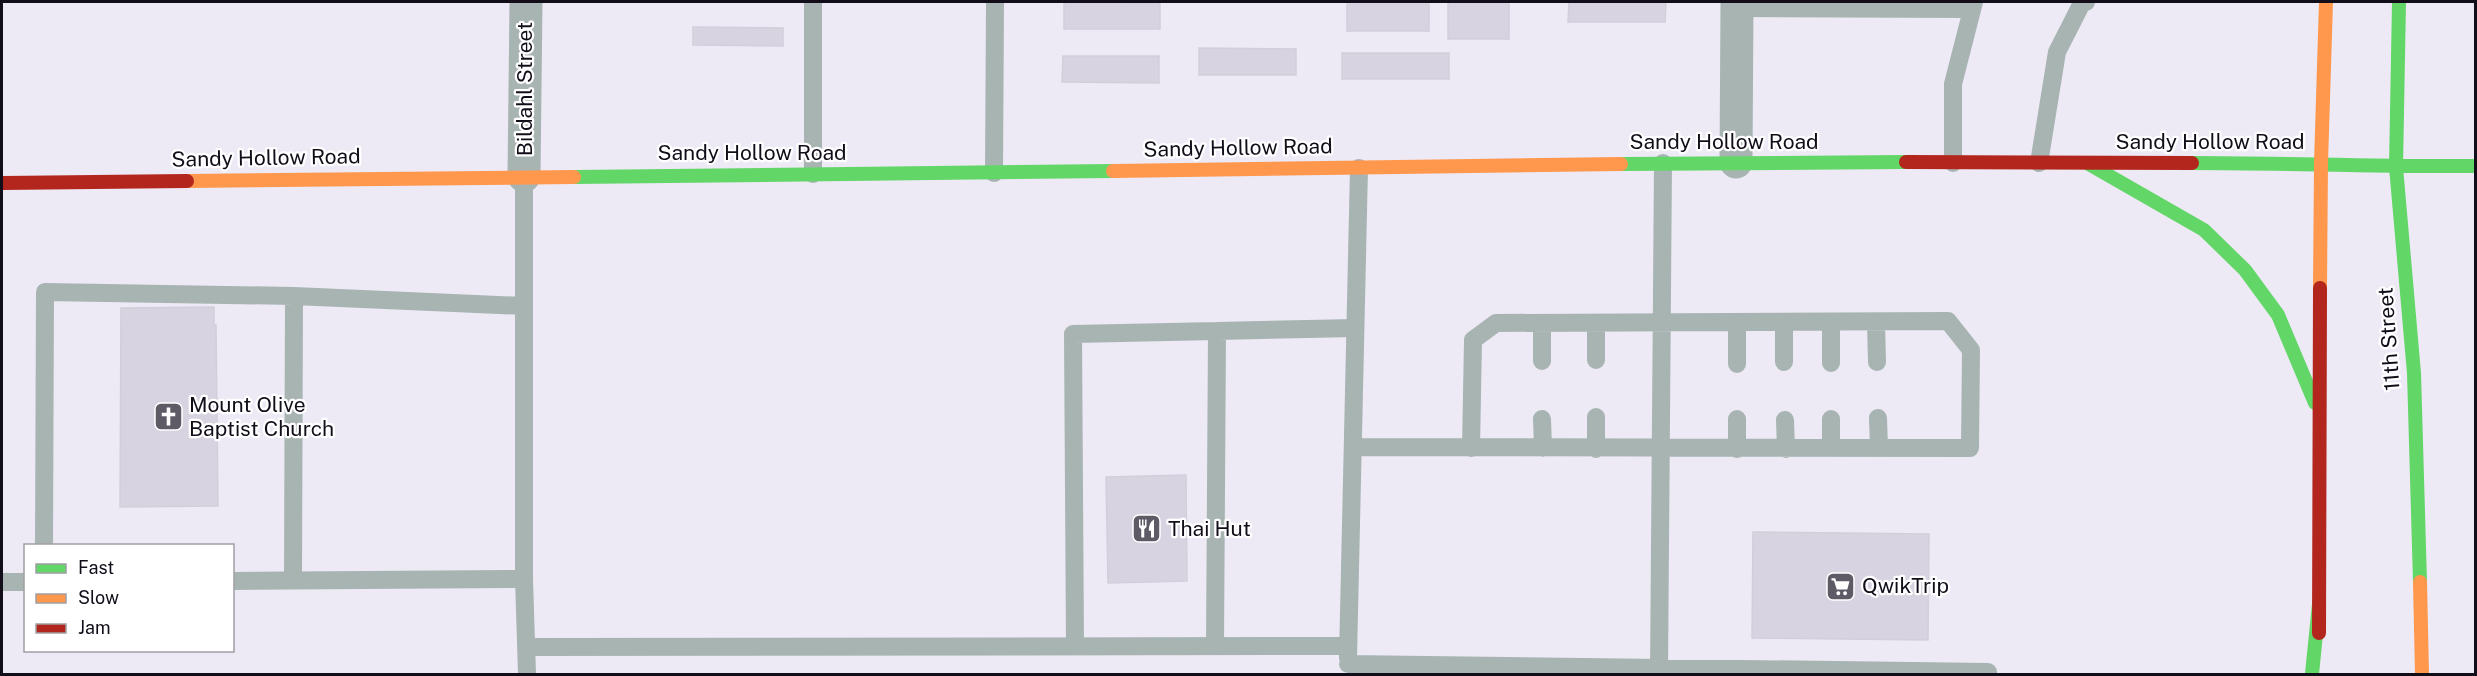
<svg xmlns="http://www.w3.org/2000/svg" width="2477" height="676" viewBox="0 0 2477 676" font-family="'Public Sans',sans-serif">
<rect width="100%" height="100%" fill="#edeaf6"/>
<path fill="#d7d3e1" stroke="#d2ceda" stroke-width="1.5" d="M1064,2l96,1v26h-96z
M1448,2h61v37h-61z
M1569,2h97l-1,20h-97z
M1347,4h82v27h-82z
M693,27l90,1v18l-90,-1z
M1199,48l97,1v26h-97z
M1342,53h107v26h-107z
M1063,56h96v27l-97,-1z
M214,307v18h2l2,181 -98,1 1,-199z
M1186,475l1,106 -79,2 -2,-106z
M1753,532l176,2 -1,106 -176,-2z"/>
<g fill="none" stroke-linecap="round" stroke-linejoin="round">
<path stroke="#a8b4b2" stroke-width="18" d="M1737,8l235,1
M1953,163v-79l21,-82
M2039,163l18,-111 25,-49 4,-1
M994,173l1,-171
M813,174v-172
M524,176v403l3,95
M294,296l230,10
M1737,322v42
M1784,322v40
M1831,322v41
M1876,322l1,40
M1542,323v38
M1596,323v37
M1596,417v32
M1878,418l1,30
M1542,419l1,29
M1737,419v30
M1831,419v29
M1785,420l1,29
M1353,447l617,1 1,-98 -23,-29 -452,2 -23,17 -2,108
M44,546l1,-254 249,4 -1,284
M232,581l292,-2
M2,582h24
M1075,646l-2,-312 144,-3
M1215,646l2,-315 138,-3
M527,647l821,-1
M1348,658l11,-490
M1348,664l640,8v2
M1659,674l4,-511"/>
<path stroke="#a8b4b2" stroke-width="33" d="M1736,162l1,-160
M524,176l2,-174"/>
<path stroke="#63d668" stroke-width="14" d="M2399,2l-3,165 18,206 6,209
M2087,163l117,67 41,40 33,45 37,88
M2192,163c94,0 189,4 284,3
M1621,164l285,-2
M574,177l539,-6
M2312,674l7,-70"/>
<path stroke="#ff974d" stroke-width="14" d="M1113,171l508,-7
M187,181l387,-4
M2320,288l1,-125 5,-161
M2420,582l2,92"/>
<path stroke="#b3261e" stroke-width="14" d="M1906,162l286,1
M2,183l185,-2
M2319,633l1,-345"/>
</g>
<defs>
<symbol id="church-square" viewBox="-11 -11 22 22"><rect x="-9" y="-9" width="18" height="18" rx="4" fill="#5e5a66" stroke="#fff"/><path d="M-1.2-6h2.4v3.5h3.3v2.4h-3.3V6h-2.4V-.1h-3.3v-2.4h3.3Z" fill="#fff"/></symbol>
<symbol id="restaurant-square" viewBox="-11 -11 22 22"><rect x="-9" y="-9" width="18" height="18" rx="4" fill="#5e5a66" stroke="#fff"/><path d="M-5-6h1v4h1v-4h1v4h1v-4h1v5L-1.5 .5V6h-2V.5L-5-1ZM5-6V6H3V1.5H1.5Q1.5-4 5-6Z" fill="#fff"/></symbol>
<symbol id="supermarket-square" viewBox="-11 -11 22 22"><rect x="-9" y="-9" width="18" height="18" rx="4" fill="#5e5a66" stroke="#fff"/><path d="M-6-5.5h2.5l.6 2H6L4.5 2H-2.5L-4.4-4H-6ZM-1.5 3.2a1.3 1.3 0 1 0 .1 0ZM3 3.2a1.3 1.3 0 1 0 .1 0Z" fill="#fff"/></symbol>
</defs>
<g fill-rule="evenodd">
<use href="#church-square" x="152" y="400" width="33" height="33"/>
<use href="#restaurant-square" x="1130" y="512" width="33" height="33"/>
<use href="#supermarket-square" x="1824" y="570" width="33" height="33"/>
</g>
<g text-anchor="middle" stroke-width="4.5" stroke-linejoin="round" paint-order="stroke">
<g font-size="21" fill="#110d19" stroke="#fff">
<text transform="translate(525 89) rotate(-90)" y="7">Bildahl Street</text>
<text x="1724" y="149">Sandy Hollow Road</text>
<text x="2210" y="149">Sandy Hollow Road</text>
<text transform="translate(1238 148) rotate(-1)" y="7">Sandy Hollow Road</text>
<text x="752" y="160">Sandy Hollow Road</text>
<text transform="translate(266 158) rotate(-1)" y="7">Sandy Hollow Road</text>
<text transform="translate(2389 339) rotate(-94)" y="7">11th Street</text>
</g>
<g font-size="21" fill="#110d19" stroke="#fff" text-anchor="start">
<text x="189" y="412">Mount Olive<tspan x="189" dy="24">Baptist Church</tspan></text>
<text x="1168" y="536">Thai Hut</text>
<text x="1862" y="593">QwikTrip</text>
</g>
</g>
<rect width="2477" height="676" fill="none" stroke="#110d19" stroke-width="6"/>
<rect x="24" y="544" width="210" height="108" fill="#ffffff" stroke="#a09ea3" stroke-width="1.5"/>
<rect x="36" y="564" width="30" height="9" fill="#63d668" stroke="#a09ea3" stroke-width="1.5"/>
<text x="78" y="574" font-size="18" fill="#110d19">Fast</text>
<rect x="36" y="594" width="30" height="9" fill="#ff974d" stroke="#a09ea3" stroke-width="1.5"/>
<text x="78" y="604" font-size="18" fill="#110d19">Slow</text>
<rect x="36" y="624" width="30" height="9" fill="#b3261e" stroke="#a09ea3" stroke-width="1.5"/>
<text x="78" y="634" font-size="18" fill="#110d19">Jam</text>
</svg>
